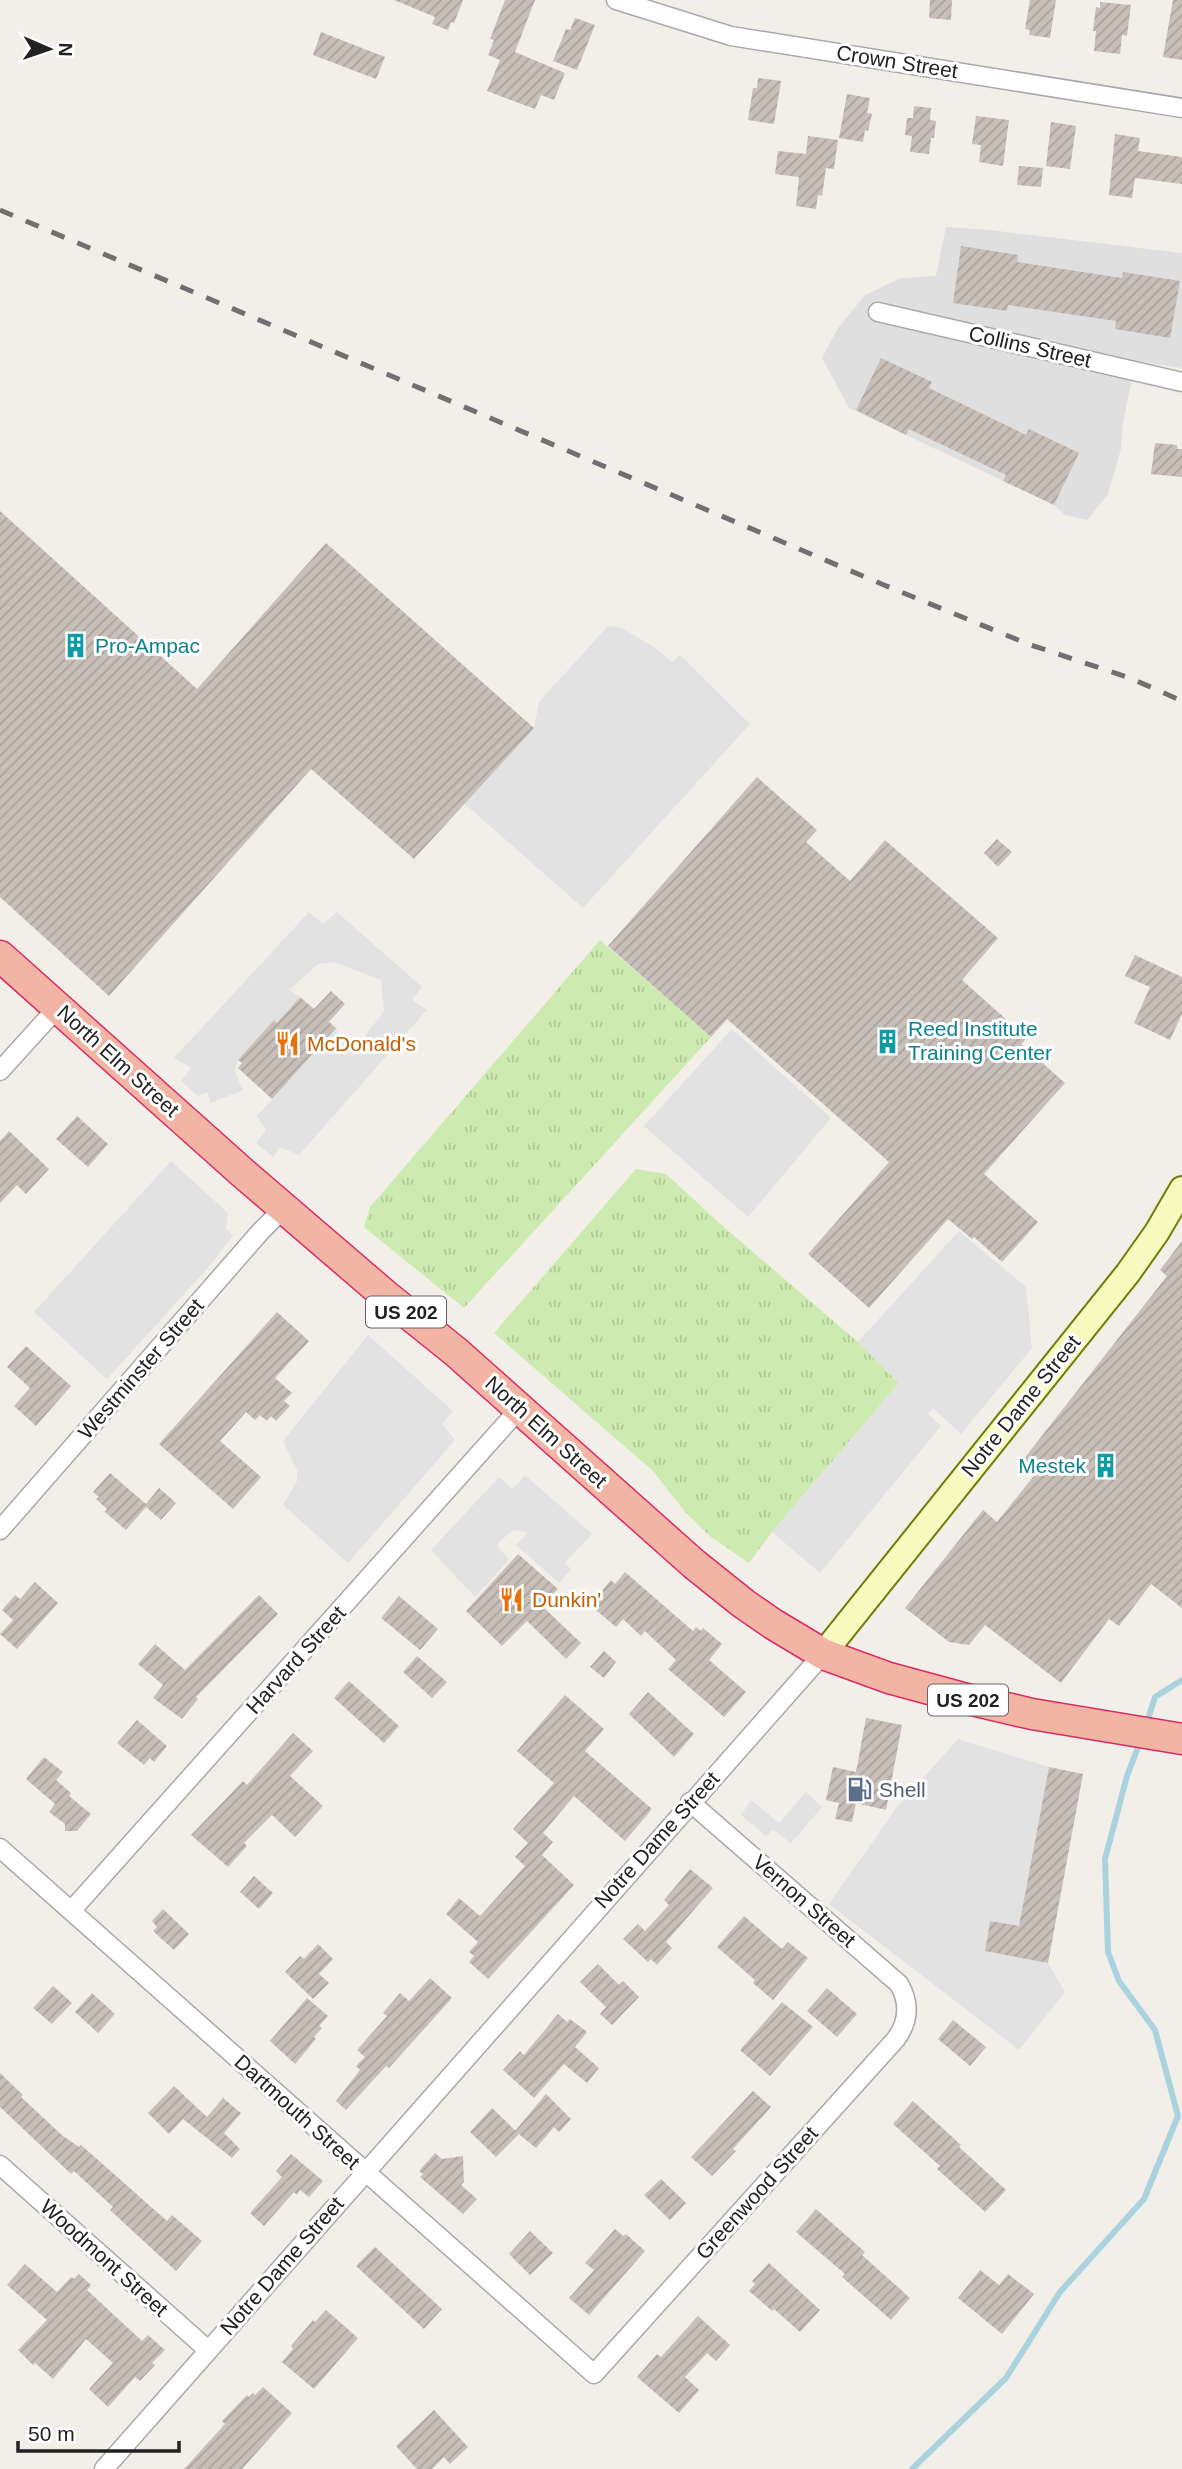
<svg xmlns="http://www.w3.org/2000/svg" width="1182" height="2469" viewBox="0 0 1182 2469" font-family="Helvetica,sans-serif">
<defs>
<pattern id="grass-tufts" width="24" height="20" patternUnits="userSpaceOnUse" patternTransform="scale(1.75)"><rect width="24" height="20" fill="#cdebb0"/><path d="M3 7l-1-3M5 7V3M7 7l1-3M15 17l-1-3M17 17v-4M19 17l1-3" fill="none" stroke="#b0c997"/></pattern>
<pattern id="building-hatch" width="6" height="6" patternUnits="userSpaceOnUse" patternTransform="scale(1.75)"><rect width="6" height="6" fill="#c7bfb8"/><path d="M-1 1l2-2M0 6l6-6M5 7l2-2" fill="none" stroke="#aba49e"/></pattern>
</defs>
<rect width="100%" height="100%" fill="#f2efe9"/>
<path fill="#e0dfdf" d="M946,227l43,3 193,23v115l-46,-7 -13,61 -2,27 -13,45 -21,26 -22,-5 -11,-10 -205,-97 -27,-50 16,-30 27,-33 36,-17 35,-2z"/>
<path fill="url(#grass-tufts)" d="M600,940l111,97 -247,271 -100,-81 6,-20z
M636,1169l30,5 59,54 133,114 41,41 -127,149 -23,31 -38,-26 -25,-24 -33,-42 -159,-138z"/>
<path fill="#e2e2e2" d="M608,626l14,2 32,19 18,15 8,-7 70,69 -167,184 -119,-105 70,-75 5,-26z
M309,912l14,12 14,-12 85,75 -10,13 15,10 -128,145 -19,-8 -7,10 -17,-14 10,-13 -9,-14 79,-88 4,14 16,6 28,-37 -3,-31 -47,-18 -16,2 -29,26 11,7 -23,26 -3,-3 -36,40 -4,10 9,20 -32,13 -4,-11 -9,4 -17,-15 10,-13 -17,-10z
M732,1029l99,89 -83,99 -104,-91z
M171,1161l57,52 -2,16 7,6 -19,26 -107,118 -73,-67z
M959,1231l67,56 6,61 -71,86 -28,-26 -5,6 13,12 -121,147 -48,-41 127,-149 -41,-41z
M368,1335l85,76 -11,13 13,16 -107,123 -65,-58 14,-24v-11l-14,-29z
M525,1475l67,59 -27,29 6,6 -12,14 -43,-38 12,-13 -15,-2 -15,13 1,5 10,12 -34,37 -44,-47 68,-73 13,12z
M958,1739l91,28 -30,159 -29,-5 -5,29 63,13 17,29 -46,58 -190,-146 68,-97z
M806,1792l16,15 -31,36 -18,-13 -7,6 -25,-21 10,-15 28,23z"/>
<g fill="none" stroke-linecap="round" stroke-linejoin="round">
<path stroke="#aad3df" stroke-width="6" d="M1146,1725l9,-28 27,-17
M912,2469l94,-91 54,-86 84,-93 34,-83 -23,-86 -36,-49 -11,-29 -3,-93 22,-83 13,-34"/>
</g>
<path fill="url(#building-hatch)" d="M394,0h69l-9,23 -3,-1 -3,8 -16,-6 3,-7z
M505,0h30l-20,52 50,21 -11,27 -13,-5 -6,14 -48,-18 13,-31 -12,-5 6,-15 -4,-1z
M930,0h22l-1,20 -22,-2z
M1030,0h26l-6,38 -21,-3 1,-5 -5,-1z
M1173,0h9v60l-19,-3z
M1100,2l31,3 -4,31 -5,-1 -2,19 -26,-3 2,-20h-3l3,-24 4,1z
M575,18l20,7 -18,45 -24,-9 13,-32 4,1z
M321,32l64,25 -9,22 -63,-24z
M758,78l23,3 -7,43 -26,-4 5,-32h4z
M847,94l23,4 -3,15 5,1 -4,17 -3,-1 -2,12 -24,-4z
M914,106l17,2 -1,12 6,1 -2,17h-3l-2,16 -19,-2 2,-16 -7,-1 2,-17h6z
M976,116l33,4 -6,46 -24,-4 2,-17 -9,-1z
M1051,122l25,4 -6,43 -24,-3z
M1115,134l25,4 -2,13 44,6v27l-47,-6 -3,20 -23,-3z
M808,136l30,4 -4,29 -8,-1 -4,28 -4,-1 -2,14 -20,-3 3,-29 -24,-3 3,-23 28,3z
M1019,166l24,2 -2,19 -24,-2z
M961,246l57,9 -1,7 105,16 1,-6 57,9 -10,57 -55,-9 1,-8 -108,-16 -1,6 -54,-8z
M881,358l51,24 -3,6 97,47 3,-6 50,24 -25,52 -51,-24 3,-6 -97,-46 -3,6 -50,-25z
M1155,443l22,2v4h5v28l-31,-3z
M0,511l197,178 129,-146 208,185 -120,131 -103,-90 -202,227 -109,-99z
M757,777l60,53 -11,12 44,39 35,-41 113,98 -36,42 65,58 -6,6 44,39 -81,91 54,48 -36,40 -28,-25 -2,2 -24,-20 -79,89 -61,-54 81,-92 -162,-143 -16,18 -103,-91z
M997,839l15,13 -14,15 -14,-14z
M1135,955l47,22v37l-12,26 -36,-17 16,-36 -25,-11z
M331,991l14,13 -16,18 7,6 -64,71 -34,-31 4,-5 -4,-3 36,-40 3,3 23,-26 14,12z
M77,1116l31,28 -20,23 -32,-28z
M9,1131l40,38 -23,25 -9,-9 -17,18v-62z
M1182,1241v367l-31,-24 -32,42 -10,-7 -48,64 -76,-58 -16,20 -20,-3 -44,-34 78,-98 14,12 40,-50 -14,-12 144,-184 -7,-6z
M277,1312l32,29 -34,37 17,15 -8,8 6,5 -14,15 -5,-5 -4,5 -7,-6 -5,5 -9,-8 -26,29 41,36 -28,32 -74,-65z
M26,1346l45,40 -35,40 -22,-20 16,-18 -23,-21z
M110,1473l36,31 13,-16 17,15 -15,17 -15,-13 -20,23 -21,-18 2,-3 -11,-10 3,-2 -6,-5z
M518,1554l40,35 -16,17 39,37 -15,16 -39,-38 -25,25 -36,-35z
M625,1572l68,59 3,-4 5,4 2,-3 19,16 -13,16 37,32 -22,25 -56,-48 8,-9 -31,-29 -4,5 -18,-17 -7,8 -26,-22 21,-25 4,4z
M35,1582l23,21 -41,46 -17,-15 13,-14 -11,-10 13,-15 5,4z
M259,1595l19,19 -82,83 2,2 -16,20 -29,-21 10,-13 -25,-21 17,-20 30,26z
M399,1596l39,33 -18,21 -39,-32z
M604,1651l12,11 -12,16 -14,-11z
M417,1656l30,26 -15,16 -29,-26z
M349,1681l50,45 -15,17 -50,-45z
M648,1692l46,42 -20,23 -45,-43z
M565,1695l39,34 -19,22 67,58 -27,32 -51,-45 -31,37 10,9 -11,13 32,30 -86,94 -19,-17 5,-6 -5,-4 9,-10 -32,-28 13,-16 21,18 45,-50 -10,-9 13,-14 -15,-14 41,-46 -37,-32z
M866,1718l36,7 -16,85 -30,-7 -4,19 -17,-3 4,-16 -13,-3 7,-33 23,5z
M137,1720l30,26 -13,16 -4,-4 -6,7 -27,-22z
M293,1733l20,18 -23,25 33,30 -28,31 -23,-22 -28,28 3,3 -19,21 -37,-32 52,-54 4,4z
M44,1757l19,15 -7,8 15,13 -2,3 22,18 -14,17h-12v-7l-16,-12 6,-8 -29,-25z
M1049,1767l34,7 -35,189 -63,-12 5,-30 29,5z
M690,1869l23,19 -47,54 6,6 -15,17 -6,-6 -3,3 -25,-23 15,-15 7,7 24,-26 -5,-5z
M254,1876l19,17 -14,16 -19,-17z
M163,1909l26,25 -15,16 -21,-19 4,-4 -5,-6z
M744,1916l38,33 6,-7 20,16 -35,42 -20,-17 2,-3 -38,-33z
M318,1944l15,15 -14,15 10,9 -16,16 -28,-27 15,-16 4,3z
M598,1964l21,21 4,-4 16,16 -27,28 -12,-11 6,-7 -26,-25z
M430,1978l22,20 -63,70 -3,-2 -40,44 -10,-9 24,-31 -4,-4 9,-9 -8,-7 30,-34 -4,-3 17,-20 9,8z
M53,1986l19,17 -20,21 -19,-16z
M827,1988l30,26 -20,23 -30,-26z
M92,1993l23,21 -17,19 -23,-21z
M307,1998l21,18 -9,10 3,2 -8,9 2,2 -21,25 -25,-23z
M782,2002l31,25 -43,49 -30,-26z
M558,2014l9,8 3,-3 17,13 -12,15 24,21 -12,15 -23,-19 -30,34 -31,-28 17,-19 4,4z
M953,2020l33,27 -16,19 -32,-27z
M0,2073l23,22 -2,2 42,39 16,11 2,-2 86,76 5,-6 30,26 -26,30 -66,-61 3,-3 -39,-36 -3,3 -71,-67z
M174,2086l33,31 16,-19 18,15 -17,20 16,16 -8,9 -49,-39 -14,15 -21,-21z
M753,2091l18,16 -38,42 3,2 -24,25 -21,-19z
M546,2094l25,25 -12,13 -5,-5 -18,21 -21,-17z
M913,2101l48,44 -2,2 47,43 -21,22 -48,-43 3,-3 -47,-42z
M492,2108l27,26 -23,23 -26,-25z
M435,2153l7,6 21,-3 1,26 -3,3 16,14 -14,15 -43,-37 3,-3 -4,-3z
M291,2154l32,27 -14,16 -9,-7 -3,5 -3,-3 -30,34 -14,-13 32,-36 -6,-6z
M661,2179l25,24 -16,17 -26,-25z
M816,2209l49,43 -3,3 48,43 -19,22 -49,-43 3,-3 -49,-42z
M615,2229l8,7 3,-2 19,17 -56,64 -20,-17 25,-28 -9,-7z
M530,2231l23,22 -23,22 -21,-21z
M375,2247l67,62 -18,20 -68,-63z
M769,2263l51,47 -20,22 -26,-23 -2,2 -23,-20 6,-7 -3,-3z
M25,2264l32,28 14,-15 3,2 5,-5 12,11 -4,5 55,51 6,-6 17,15 -13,13 3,2 -15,16 -5,-4 -27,30 -19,-18 24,-26 -27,-24 -33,40 -18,-16 -2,2 -15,-15 29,-30 -40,-35z
M980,2270l19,15 9,-11 26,20 -32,40 -44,-36z
M326,2310l32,28 -44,51 -32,-27 11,-13 -2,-3 22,-26 2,2z
M698,2316l32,29 -14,16 -9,-8 -22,24 14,13 -20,23 -42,-36 20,-23 4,3z
M263,2387l29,26 -50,56h-58l41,-45 -3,-3 25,-26 2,2 4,-4 2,2z
M434,2410l34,37 -18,17 -6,-7 -12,12h-15l-21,-23z"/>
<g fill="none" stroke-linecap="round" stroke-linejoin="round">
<defs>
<path id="minor" d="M616,0l115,36 451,72
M878,312l304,70
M0,1071l57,-63
M0,1530l261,-299 22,-22
M0,1848l594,526 302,-335c13,-18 14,-36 3,-55l-209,-182
M71,1911l449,-503
M0,2165l208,185
M104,2469l719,-815"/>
<path id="secondary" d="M823,1654l305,-381 29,-41 25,-43"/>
<path id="trunk" d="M0,956l244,218 141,121 71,57 238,212 50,40 29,20 50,30 66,24 70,19 73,17 150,25"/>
</defs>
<use href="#minor" stroke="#a9a9a9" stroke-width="21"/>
<use href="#secondary" stroke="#707d05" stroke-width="28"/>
<use href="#trunk" stroke="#dc2a67" stroke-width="33"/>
<use href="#minor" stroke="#fff" stroke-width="18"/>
<use href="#secondary" stroke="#f7fabf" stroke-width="24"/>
<use href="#trunk" stroke="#f2b4a3" stroke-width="30"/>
<path stroke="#707070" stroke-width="5" stroke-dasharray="14 14" stroke-linecap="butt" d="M0,210l884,375 144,59 102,34 52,23"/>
</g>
<defs>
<symbol id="building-bare" viewBox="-9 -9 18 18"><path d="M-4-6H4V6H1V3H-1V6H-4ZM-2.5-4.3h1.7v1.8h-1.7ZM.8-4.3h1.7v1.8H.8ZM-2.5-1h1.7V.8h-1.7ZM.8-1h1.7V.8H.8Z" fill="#0f9aa8" stroke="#fff" stroke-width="2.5" paint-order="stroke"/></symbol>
<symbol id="restaurant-bare" viewBox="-9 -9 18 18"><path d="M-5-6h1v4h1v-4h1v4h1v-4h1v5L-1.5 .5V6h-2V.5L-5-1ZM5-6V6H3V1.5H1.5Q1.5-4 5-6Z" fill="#e8710a" stroke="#fff" stroke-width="2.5" paint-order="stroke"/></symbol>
<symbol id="fuel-bare" viewBox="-9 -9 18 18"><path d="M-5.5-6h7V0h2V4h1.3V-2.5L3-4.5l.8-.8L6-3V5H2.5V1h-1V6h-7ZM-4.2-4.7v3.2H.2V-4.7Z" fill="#5c6f8a" stroke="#fff" stroke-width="2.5" paint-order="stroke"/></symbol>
</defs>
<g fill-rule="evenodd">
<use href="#building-bare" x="58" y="628" width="35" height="35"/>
<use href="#building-bare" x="870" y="1024" width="35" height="35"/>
<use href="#restaurant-bare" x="270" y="1026" width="35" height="35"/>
<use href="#building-bare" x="1088" y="1448" width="35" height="35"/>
<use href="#restaurant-bare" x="494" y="1582" width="35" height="35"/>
<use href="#fuel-bare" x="842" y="1772" width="35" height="35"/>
</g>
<g text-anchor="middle" stroke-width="6" stroke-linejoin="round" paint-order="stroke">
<g fill="#fff" stroke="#646464" stroke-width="2">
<rect x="366" y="1296.5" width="80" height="31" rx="5"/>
<rect x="928" y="1684.5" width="80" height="31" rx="5"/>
</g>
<g font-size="19" font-weight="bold" fill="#222">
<text x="406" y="1319">US 202</text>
<text x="968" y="1707">US 202</text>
</g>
<g font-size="21" fill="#222" stroke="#fff">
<text transform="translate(897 62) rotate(9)" y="7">Crown Street</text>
<text transform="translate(1030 347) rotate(13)" y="7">Collins Street</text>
<text transform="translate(118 1061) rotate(42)" y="7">North Elm Street</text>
<text transform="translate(141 1369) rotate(-49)" y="7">Westminster Street</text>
<text transform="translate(1021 1406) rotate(-51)" y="7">Notre Dame Street</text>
<text transform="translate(546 1432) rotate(42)" y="7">North Elm Street</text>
<text transform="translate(296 1660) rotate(-48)" y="7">Harvard Street</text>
<text transform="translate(657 1840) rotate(-48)" y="7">Notre Dame Street</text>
<text transform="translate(804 1901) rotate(41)" y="7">Vernon Street</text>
<text transform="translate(297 2112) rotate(42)" y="7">Dartmouth Street</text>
<text transform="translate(757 2193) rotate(-48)" y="7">Greenwood Street</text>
<text transform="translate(104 2258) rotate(42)" y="7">Woodmont Street</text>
<text transform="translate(282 2266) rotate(-49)" y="7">Notre Dame Street</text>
</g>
<g font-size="21" fill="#0d838f" stroke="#fff" text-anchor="start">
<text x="95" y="653">Pro-Ampac</text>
<text x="908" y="1036">Reed Institute<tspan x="908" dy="24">Training Center</tspan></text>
<text x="1086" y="1473" text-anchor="end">Mestek</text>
</g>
<g font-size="21" fill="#c56008" stroke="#fff" text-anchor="start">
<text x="307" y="1051">McDonald's</text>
<text x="532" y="1607">Dunkin'</text>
</g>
<g font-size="21" fill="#4e5e75" stroke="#fff" text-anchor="start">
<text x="879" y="1797">Shell</text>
</g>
</g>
<g transform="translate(49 49) rotate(92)" stroke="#ffffff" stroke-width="5" paint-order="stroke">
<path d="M0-5L12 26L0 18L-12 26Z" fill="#222222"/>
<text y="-10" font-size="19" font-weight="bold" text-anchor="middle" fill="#222222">N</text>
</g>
<path d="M18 2441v10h161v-10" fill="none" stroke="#222222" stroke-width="3.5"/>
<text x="28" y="2441" font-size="21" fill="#222222" stroke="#ffffff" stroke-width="5" paint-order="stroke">50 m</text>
</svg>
